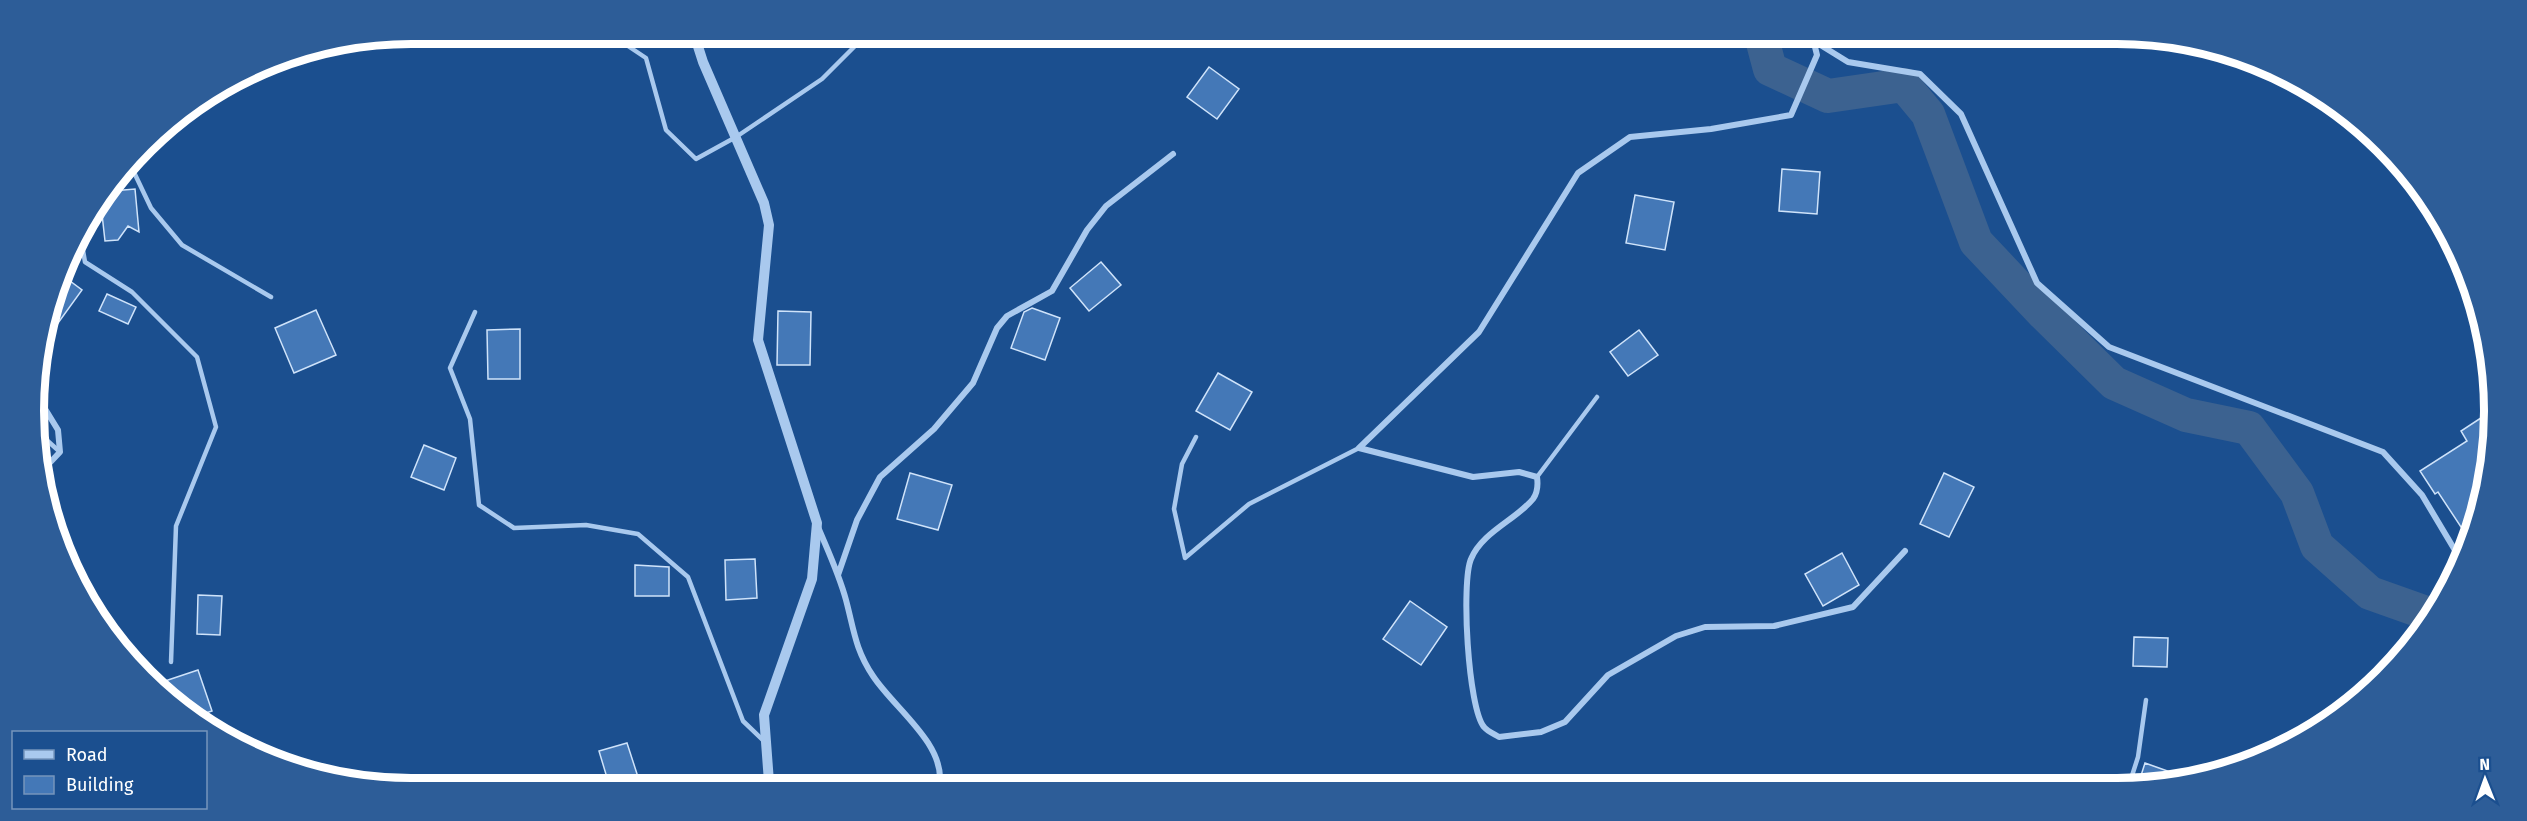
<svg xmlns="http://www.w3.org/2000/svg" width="2527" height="821" viewBox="0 0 2527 821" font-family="'Fira Sans',sans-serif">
<rect width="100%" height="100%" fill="#1b4f8f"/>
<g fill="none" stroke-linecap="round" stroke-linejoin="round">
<path stroke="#3c6290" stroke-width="34" d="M1762,39l8,30 58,27 76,-11 24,29 48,128 68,72 70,69 72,32 63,13 48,65 20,53 53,47 62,22"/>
</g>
<path fill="#4478b7" stroke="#cfe3fa" stroke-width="1.5" d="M1209,67l30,22 -22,30 -30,-22z
M1782,169l38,3 -3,42 -38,-3z
M135,189l4,43 -11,-6 -10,14 -13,1 -4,-36 11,-14z
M1635,195l39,7 -9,48 -39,-7z
M1101,262l20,23 -32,26 -19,-23z
M62,275l20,15 -37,51 -2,-1z
M107,294l29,13 -8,17 -29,-13z
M1032,308l28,10 -15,42 -34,-12 13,-36z
M316,310l20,45 -42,18 -19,-45z
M778,311l33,1 -1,53h-33z
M520,329v50h-32l-1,-49z
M1639,330l19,25 -30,21 -18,-24z
M1218,373l34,19 -22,38 -34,-19z
M2487,414v70l-13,35 -13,8 -23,-35 -3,2 -15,-23 47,-30 -6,-10z
M424,445l32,13 -12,32 -33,-13z
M910,473l42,12 -14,45 -41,-11z
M1944,473l30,14 -25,50 -29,-13z
M1842,553l17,32 -36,21 -18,-32z
M755,559l2,39 -31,2 -1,-40z
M635,565l34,2v29h-34z
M198,595l24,1 -2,39 -23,-1z
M1410,601l37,26 -26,38 -38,-26z
M2134,637l34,1 -1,29 -34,-1z
M198,670l14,41 -19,6 -23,-23 -5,-13z
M627,743l11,34 -14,4h-16l-9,-30z
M2145,763l28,10 -4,11 -31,1z"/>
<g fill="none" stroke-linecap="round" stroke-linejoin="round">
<path stroke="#a9c9ee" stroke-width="4.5" d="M610,34l36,24 20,72 30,29 40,-22 86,-58 44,-44
M131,166l20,42 31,37 89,52
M80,233l5,29 47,30 65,65 19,70 -40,99 -5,136
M475,312l-25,56 20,51 9,86 35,23 72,-3 52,9 50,43 55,144 21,20
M41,435l19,17
M1196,437l-14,27 -8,45 11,49 64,-54 110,-56
M1537,477l60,-80
M2129,785l9,-28 8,-57"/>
<path stroke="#a9c9ee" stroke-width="6" d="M1814,41l34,21 72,12 41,40 76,169 72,64 274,105 39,43 37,62
M39,399l19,31 2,22 -17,18
M1359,448l114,29 46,-5 18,5c1,7 1,15 -4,22 -16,20 -51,33 -62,60 -10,23 -3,149 13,168 3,4 10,7 15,10l42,-5 24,-10 43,-47 68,-39 29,-9 69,-1 79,-19 52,-56
M1359,448l120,-116 99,-159 52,-36 81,-8 80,-14 26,-60 -4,-16
M818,527c10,24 21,47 28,73 8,30 9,49 27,76 21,32 70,66 67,106
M838,575l19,-55 23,-43 54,-48 39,-46 24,-55 10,-12 45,-25 35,-61 19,-24 67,-52"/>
<path stroke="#a9c9ee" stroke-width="10" d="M694,34l9,28 61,141 5,22 -11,115 59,183 -5,56 -48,136 5,67"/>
</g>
<path d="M0 0H2527V821H0ZM411 44H2117A367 367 0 0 1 2484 411V411A367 367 0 0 1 2117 778H411A367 367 0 0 1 44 411V411A367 367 0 0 1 411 44Z" fill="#2d5d98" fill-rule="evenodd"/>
<path fill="none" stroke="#fff" stroke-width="8" d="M411 44H2117A367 367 0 0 1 2484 411V411A367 367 0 0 1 2117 778H411A367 367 0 0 1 44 411V411A367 367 0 0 1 411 44Z"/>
<rect x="12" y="731" width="195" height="78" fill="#1b4f8f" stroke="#7695bc" stroke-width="1.5"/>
<rect x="24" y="750" width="30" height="9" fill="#a9c9ee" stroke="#7695bc" stroke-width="1.5"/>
<text x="66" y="761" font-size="18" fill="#ffffff">Road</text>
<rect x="24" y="776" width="30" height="18" fill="#4478b7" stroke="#7695bc" stroke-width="1.5"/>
<text x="66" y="791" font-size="18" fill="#ffffff">Building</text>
<g transform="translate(2485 779) rotate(359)" stroke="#1b4f8f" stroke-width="4.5" paint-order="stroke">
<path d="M0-4.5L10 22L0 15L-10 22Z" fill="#ffffff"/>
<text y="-9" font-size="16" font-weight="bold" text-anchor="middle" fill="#ffffff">N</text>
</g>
</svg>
